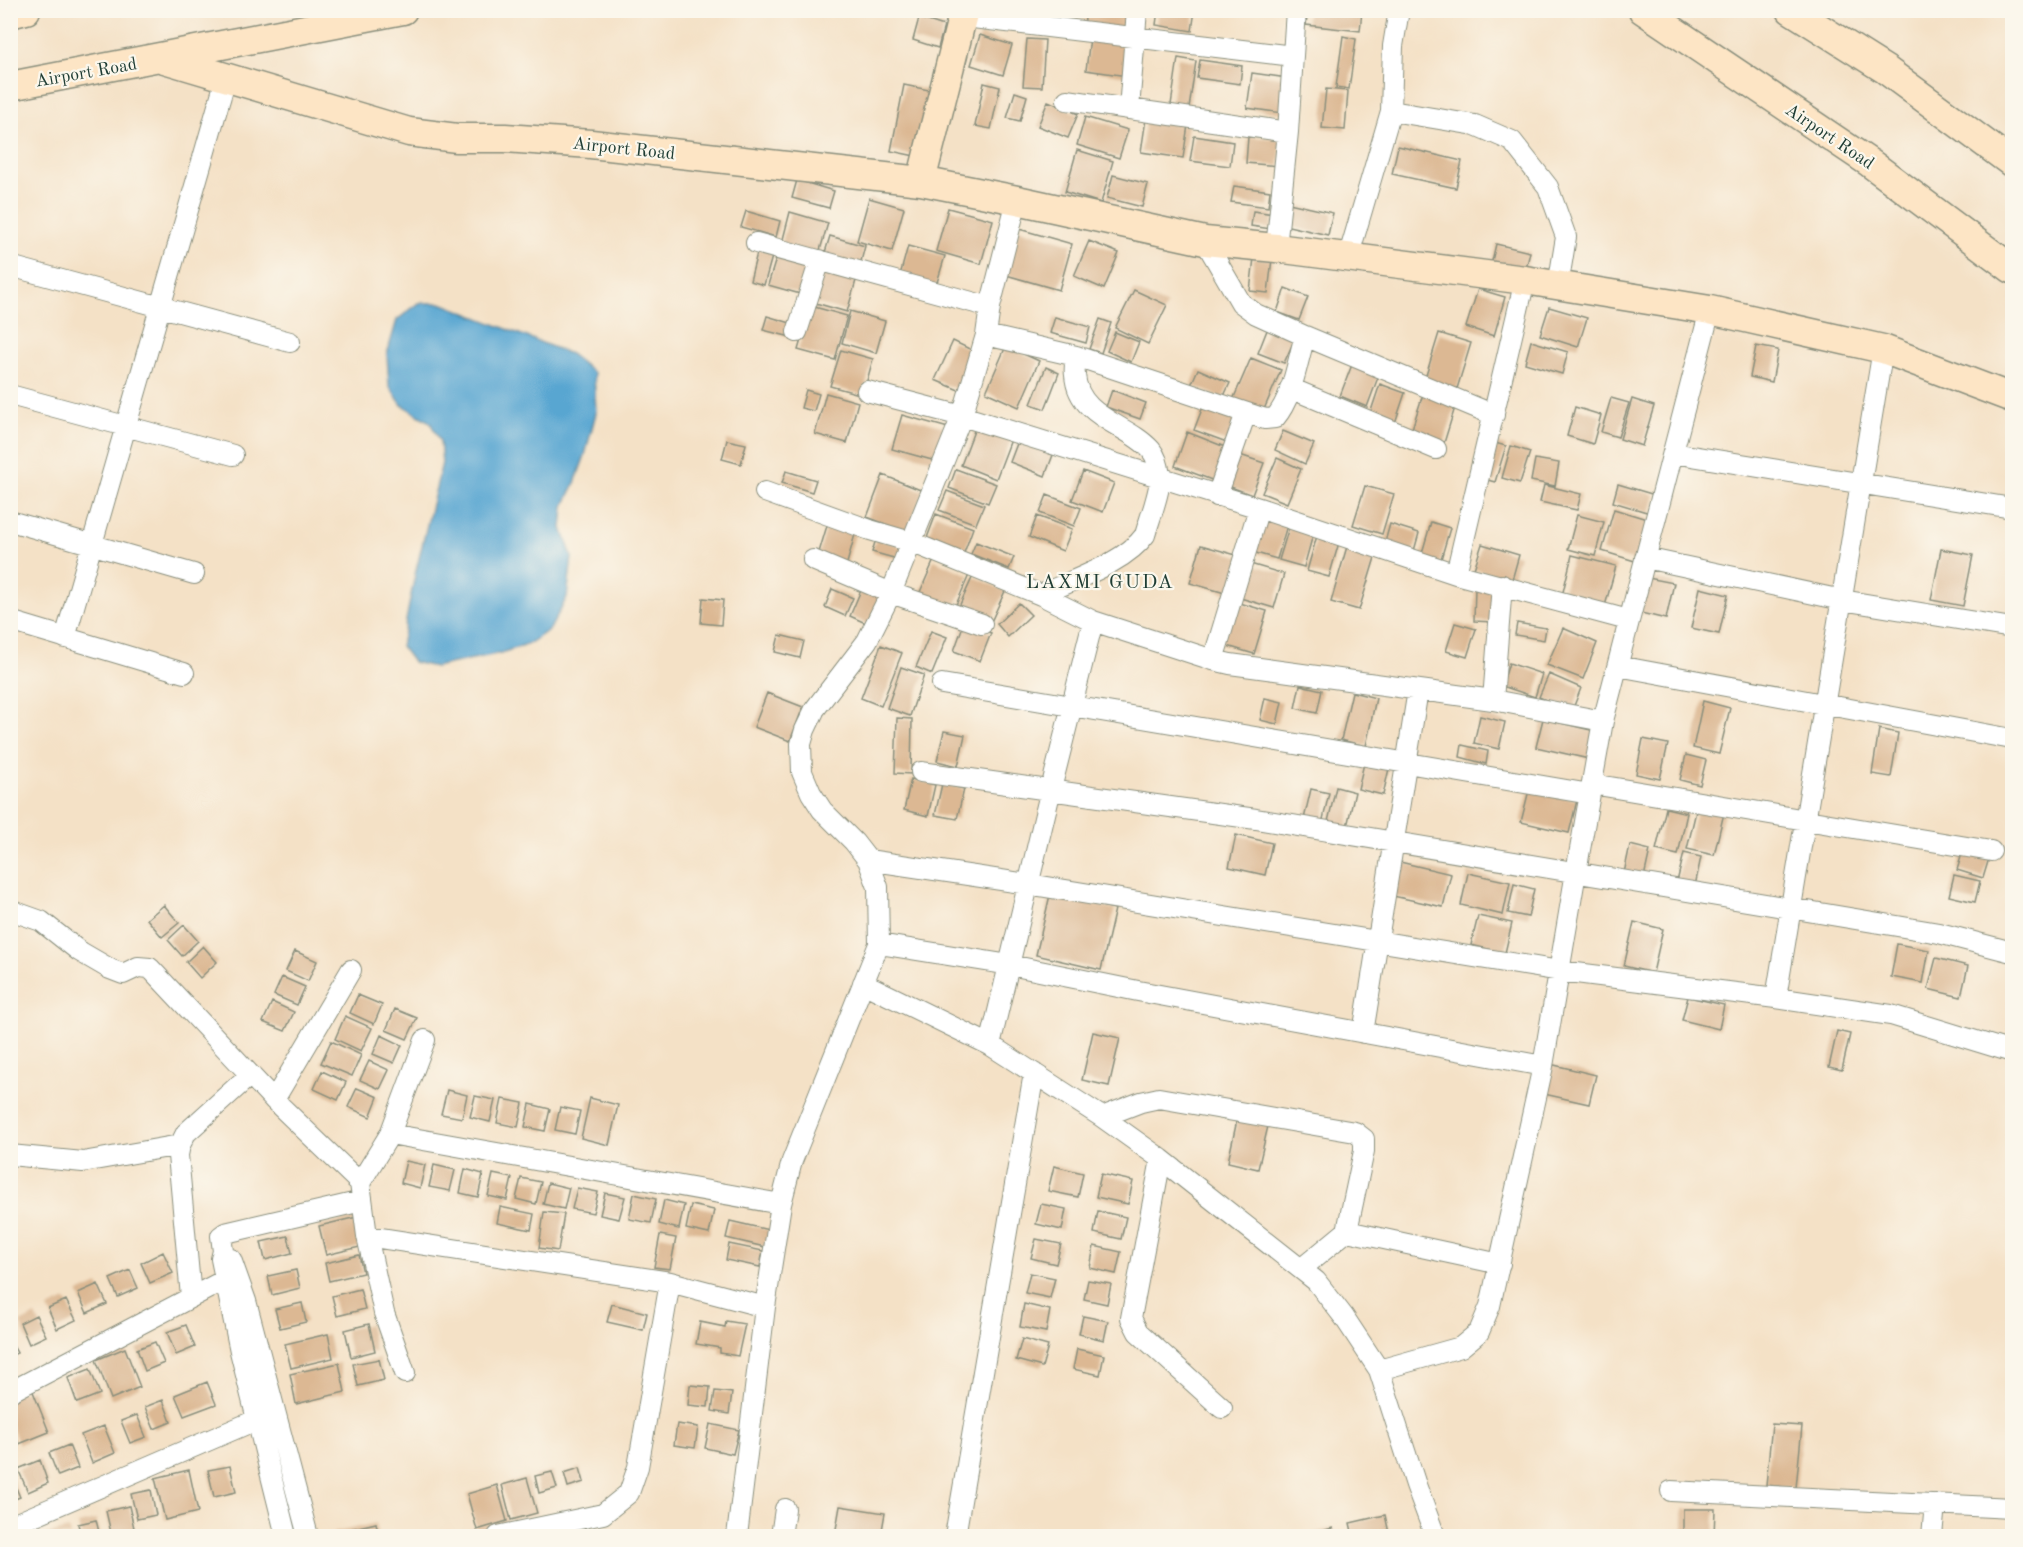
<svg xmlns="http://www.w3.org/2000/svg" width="2023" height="1547" viewBox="0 0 2023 1547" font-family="'Old Standard TT',serif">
<rect width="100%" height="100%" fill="#fbf7ec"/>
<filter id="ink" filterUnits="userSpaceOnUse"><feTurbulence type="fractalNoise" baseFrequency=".0167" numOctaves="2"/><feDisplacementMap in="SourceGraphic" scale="12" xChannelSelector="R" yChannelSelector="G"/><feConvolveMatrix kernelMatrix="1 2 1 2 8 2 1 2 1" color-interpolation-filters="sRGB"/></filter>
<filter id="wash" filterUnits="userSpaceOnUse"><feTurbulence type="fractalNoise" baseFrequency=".008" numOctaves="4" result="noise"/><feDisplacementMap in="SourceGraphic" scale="24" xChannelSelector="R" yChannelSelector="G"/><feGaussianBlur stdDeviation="1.35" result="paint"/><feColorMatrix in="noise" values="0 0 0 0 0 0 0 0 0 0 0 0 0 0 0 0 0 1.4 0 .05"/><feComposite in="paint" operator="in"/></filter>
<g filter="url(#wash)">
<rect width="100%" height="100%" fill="#f4e1c6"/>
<path fill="#58a6d1" stroke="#3c7282" stroke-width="1.5" d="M419,303h22l129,51 24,19 2,40 -11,42 -10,28 -11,23 -2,22 10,29 -5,40 -17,32 -20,14 -29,10 -66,14 -22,-5 -12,-16 14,-71 27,-112 -2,-22 -10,-19 -28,-17 -13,-19 -2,-32 10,-34z"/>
<g id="blocks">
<path fill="#dcb893" d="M928,10h22l-2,7z
M1086,10h48l-3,22 -47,-6z
M1158,10h37l-3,21 -36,-6z
M1308,10h54l-2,21 -54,-6z
M919,18l25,8 -6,22 -25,-8z
M980,35l32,10 -9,30 -32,-10z
M1343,36l13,3 -7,50 -13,-2z
M1090,38l42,6 -5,32 -41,-6z
M1027,39l18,1 -3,47 -19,-1z
M1178,58l18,3 -7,47 -18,-3z
M1200,60l42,6 -2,18 -43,-6z
M1252,73l35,5 -5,35 -35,-5z
M984,83l16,4 -9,42 -16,-3z
M904,85l30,6 -14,66 -29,-6z
M1326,89l22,2 -3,39 -23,-2z
M1015,92l12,4 -7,25 -13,-3z
M1048,101l30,13 -10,24 -30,-12z
M1085,117l43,13 -9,28 -42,-13z
M1146,119l42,6 -5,33 -42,-6z
M1194,136l39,6 -3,24 -40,-5z
M1248,137l33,2 -2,27 -33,-3z
M1398,146l64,15 -6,27 -64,-14z
M1077,150l36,11 -12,42 -36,-11z
M1113,175l35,9 -6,23 -35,-9z
M797,180l37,11 -5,17 -37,-10z
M1234,186l36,5 -2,16 -37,-5z
M869,198l35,10 -12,43 -35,-10z
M1289,203l44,10 -5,22 -44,-10z
M948,208l45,12 -12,44 -45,-13z
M746,211l34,10 -4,16 -35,-10z
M1253,211l21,3 -3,15 -20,-3z
M790,212l38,11 -10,34 -37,-10z
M1019,229l53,15 -13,46 -53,-15z
M830,236l35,10 -6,23 -36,-10z
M1089,241l30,12 -15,36 -30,-13z
M1496,244l34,8 -4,17 -34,-8z
M908,246l37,10 -10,33 -36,-10z
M758,249l15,4 -9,32 -14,-4z
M778,252l35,10 -9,33 -36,-10z
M1254,258l18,1 -4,34 -18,-2z
M822,267l35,10 -10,35 -35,-10z
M1285,288l23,9 -9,23 -22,-8z
M1478,289l27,8 -11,39 -28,-9z
M1134,290l33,15 -19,39 -33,-16z
M811,306l36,10 -12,44 -37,-10z
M1549,307l38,11 -9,29 -38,-12z
M850,311l35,10 -9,32 -34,-10z
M767,316l27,8 -3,13 -28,-7z
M1055,317l35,10 -4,16 -36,-10z
M1100,319l11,4 -10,30 -12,-4z
M1269,325l27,11 -12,27 -26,-10z
M1115,332l24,10 -8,20 -24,-11z
M1439,333l32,10 -15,49 -32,-10z
M953,341l25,12 -17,38 -26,-11z
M1531,341l37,11 -6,22 -37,-11z
M1006,346l33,15 -20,46 -33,-15z
M1756,346l22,4 -6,32 -22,-5z
M841,350l32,9 -10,36 -33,-9z
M1251,358l30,12 -19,44 -30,-12z
M1353,362l27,10 -13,35 -27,-11z
M1046,367l13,6 -14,36 -14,-5z
M1198,369l32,14 -7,15 -32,-13z
M1380,384l25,9 -11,33 -25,-9z
M806,390l13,4 -5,17 -13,-3z
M1112,390l34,13 -6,16 -34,-12z
M826,393l32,9 -11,41 -32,-9z
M1423,394l33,10 -12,39 -33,-11z
M1611,398l18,5 -11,34 -17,-5z
M1632,399l22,7 -12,40 -22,-7z
M1204,404l38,13 -10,27 -38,-14z
M1575,407l26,8 -8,29 -26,-8z
M902,415l50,14 -9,34 -51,-14z
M977,423l35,14 -16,42 -35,-14z
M1283,431l31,13 -9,20 -30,-14z
M1187,432l43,17 -13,33 -42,-16z
M727,440l19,4 -5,20 -19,-5z
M1018,441l35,14 -8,21 -35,-14z
M1495,443l11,3 -11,36 -11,-3z
M1511,446l19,6 -10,31 -18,-5z
M1234,453l30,10 -12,32 -29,-11z
M1277,458l24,11 -14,34 -25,-10z
M1535,459l24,4 -4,23 -24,-5z
M956,469l40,15 -8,19 -39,-15z
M786,471l30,9 -4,12 -30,-9z
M1083,471l31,12 -11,29 -31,-12z
M883,475l40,16 -16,41 -40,-15z
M1618,484l37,11 -5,18 -37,-11z
M1544,485l37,9 -4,16 -37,-8z
M1365,486l29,8 -12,40 -29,-9z
M947,491l37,14 -8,19 -37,-14z
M1047,495l34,13 -7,18 -34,-13z
M1614,509l36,11 -12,42 -36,-11z
M936,514l37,14 -9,25 -37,-15z
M1260,514l28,8 -11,37 -28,-8z
M1577,515l27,7 -9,34 -27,-7z
M1037,516l35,13 -9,22 -34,-14z
M829,519l28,8 -11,40 -29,-8z
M1431,522l19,6 -11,38 -19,-6z
M1290,524l24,7 -10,36 -25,-7z
M1390,524l29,9 -7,25 -29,-9z
M1318,532l22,7 -11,38 -22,-6z
M876,539l28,8 -3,13 -29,-8z
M976,542l38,15 -5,12 -38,-15z
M1348,543l29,8 -18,59 -28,-8z
M1482,544l37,11 -7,25 -38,-11z
M1201,545l42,12 -11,38 -42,-12z
M1941,549l32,6 -10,51 -32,-6z
M1572,555l44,11 -11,40 -43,-10z
M934,560l35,15 -14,32 -35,-15z
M1247,563l37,11 -10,34 -37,-11z
M973,576l32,15 -15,33 -32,-15z
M1648,578l26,5 -8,36 -25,-6z
M864,583l23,11 -15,32 -22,-10z
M1475,588l19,1 -1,33 -19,-1z
M1700,588l28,7 -9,39 -28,-6z
M832,589l21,9 -8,18 -20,-9z
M703,598l20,2 -2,25 -20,-2z
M1233,601l34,10 -13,43 -33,-10z
M1019,603l12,12 -23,22 -11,-13z
M964,623l27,10 -11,28 -26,-10z
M1455,623l21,6 -9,28 -21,-6z
M1517,623l29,5 -2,12 -29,-5z
M1563,628l34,15 -14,36 -36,-14z
M931,631l16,6 -15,37 -16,-7z
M779,635l25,6 -4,17 -25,-6z
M881,645l21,8 -21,53 -20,-8z
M1509,663l33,11 -7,23 -33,-11z
M901,667l23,8 -14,41 -23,-8z
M1549,674l32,14 -9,23 -33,-14z
M1300,685l22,5 -5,23 -22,-5z
M1352,692l24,6 -10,48 -25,-6z
M767,693l36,14 -13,34 -36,-14z
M1265,698l17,4 -5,22 -17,-4z
M1703,701l27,7 -11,46 -26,-6z
M1480,716l25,6 -6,27 -25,-6z
M897,718l15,1 -1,55 -16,-1z
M1543,719l52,12 -6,28 -53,-12z
M1879,729l19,4 -7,44 -19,-3z
M944,731l21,4 -7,31 -21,-5z
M1643,739l25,5 -8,35 -24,-5z
M1462,745l26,6 -2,13 -26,-7z
M1686,755l20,5 -6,25 -20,-5z
M1365,759l25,5 -7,31 -25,-6z
M911,779l24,6 -7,31 -24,-6z
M942,784l22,5 -7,30 -22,-4z
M1336,787l19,5 -9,39 -19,-5z
M1311,789l18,4 -7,31 -18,-5z
M1529,790l48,10 -8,33 -48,-11z
M1697,807l27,6 -10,42 -27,-6z
M1666,808l21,5 -9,42 -22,-5z
M1236,835l36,8 -7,32 -36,-8z
M1630,845l20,5 -7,32 -20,-4z
M1964,847l26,8 -7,23 -26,-8z
M1684,853l17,4 -6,29 -18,-4z
M1400,862l51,12 -8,33 -50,-11z
M1468,873l42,9 -7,33 -42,-10z
M1954,875l26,6 -5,21 -26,-6z
M1514,884l20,5 -6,28 -20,-4z
M1050,895l65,14 -14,61 -65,-15z
M164,905l15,18 -17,14 -15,-18z
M1478,916l34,7 -7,30 -34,-8z
M1634,922l29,7 -10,44 -29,-7z
M184,925l14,16 -16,15 -14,-16z
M1897,944l32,6 -6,33 -32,-6z
M203,946l14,16 -17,16 -14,-16z
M295,951l22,10 -9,20 -22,-10z
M1936,958l32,8 -7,31 -33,-8z
M282,977l23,10 -8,18 -23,-10z
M358,995l24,10 -8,19 -24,-11z
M1688,997l36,8 -5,24 -37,-9z
M272,1002l22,10 -9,19 -22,-9z
M395,1009l22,9 -10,21 -21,-9z
M345,1016l27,12 -11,23 -26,-12z
M1837,1031l13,3 -8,36 -13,-3z
M1093,1032l27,6 -11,48 -27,-6z
M381,1035l21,10 -8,18 -21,-9z
M331,1041l30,14 -9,21 -31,-13z
M369,1061l20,9 -9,19 -20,-9z
M1550,1064l46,11 -7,29 -45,-10z
M322,1071l24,11 -8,18 -24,-11z
M357,1088l21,9 -8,20 -22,-10z
M447,1090l20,5 -5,23 -21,-4z
M475,1096l20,4 -5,22 -20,-5z
M590,1098l28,7 -9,40 -28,-7z
M502,1099l21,4 -5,24 -21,-4z
M530,1104l20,5 -5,22 -20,-4z
M560,1107l20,4 -5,23 -20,-4z
M1237,1120l31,6 -10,43 -30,-7z
M406,1161l19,4 -5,23 -19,-5z
M434,1165l21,5 -5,21 -21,-4z
M1054,1166l29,7 -5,24 -30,-6z
M465,1169l18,5 -5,23 -18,-4z
M493,1174l19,4 -5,22 -19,-4z
M1101,1174l32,7 -5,23 -32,-7z
M521,1178l20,4 -5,22 -20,-5z
M548,1183l21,5 -5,21 -21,-5z
M577,1188l21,4 -5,21 -21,-4z
M605,1193l20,4 -6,22 -19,-4z
M634,1194l22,5 -5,24 -22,-4z
M664,1200l20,5 -5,24 -20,-5z
M1041,1204l25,5 -4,21 -26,-6z
M691,1205l23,5 -5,24 -23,-5z
M500,1207l34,7 -3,16 -34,-7z
M1098,1211l28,6 -5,22 -27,-6z
M544,1212l20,2 -6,37 -19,-3z
M357,1217l7,29 -38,9 -7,-29z
M730,1221l39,9 -4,17 -39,-9z
M660,1235l16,3 -6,31 -16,-2z
M288,1236l4,17 -27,7 -4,-18z
M1036,1239l25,5 -5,20 -25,-6z
M729,1244l34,7 -3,16 -34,-7z
M1094,1246l27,6 -5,22 -26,-6z
M163,1252l10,21 -23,10 -9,-20z
M359,1255l4,18 -34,8 -4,-18z
M130,1270l8,18 -20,9 -8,-18z
M296,1270l4,18 -28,7 -4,-19z
M1030,1273l25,5 -5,20 -25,-5z
M1088,1280l23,4 -4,20 -23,-5z
M98,1284l9,20 -20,9 -9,-20z
M360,1289l5,20 -28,7 -5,-20z
M66,1300l10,20 -19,9 -9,-21z
M302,1303l4,19 -26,6 -5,-19z
M612,1304l35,9 -4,17 -36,-8z
M1024,1304l26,6 -4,22 -26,-5z
M36,1315l10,21 -17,8 -9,-21z
M1083,1316l25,5 -4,19 -25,-6z
M726,1321l19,3 -7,32 -18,-3v-5l-24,-4 4,-22 25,5z
M369,1324l6,27 -24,6 -6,-27z
M186,1325l9,22 -19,8 -9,-23z
M328,1334l5,24 -42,10 -6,-24z
M1022,1339l26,7 -6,21 -26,-7z
M10,1340l7,13 -7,3z
M155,1342l9,21 -19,8 -8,-22z
M125,1348l15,39 -29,12 -15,-39z
M1077,1349l27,6 -4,20 -27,-6z
M379,1359l5,21 -26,6 -5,-22z
M339,1363l6,29 -49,12 -6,-30z
M90,1369l10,25 -23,9 -9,-25z
M207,1382l9,22 -32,12 -9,-21z
M690,1385l20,2 -2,20 -20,-2z
M32,1389l17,43 -30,12 -9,-21v-26z
M715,1391l17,2 -3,21 -17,-3z
M163,1400l8,22 -17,7 -9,-22z
M137,1415l9,22 -16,6 -9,-22z
M677,1424l21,3 -3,21 -21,-3z
M710,1424l29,6 -6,24 -28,-6z
M1772,1424l30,2 -6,62 -30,-3z
M104,1426l11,27 -23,10 -11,-28z
M69,1445l9,23 -20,8 -9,-23z
M40,1460l8,23 -20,9 -10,-23z
M230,1466l6,26 -22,5 -6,-27z
M580,1468l4,14 -16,5 -4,-14z
M189,1470l9,42 -33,8 -10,-42z
M552,1472l5,16 -18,5 -4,-17z
M10,1474l10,23 -10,4z
M527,1478l10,35 -26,7 -9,-35z
M497,1485l10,36 -30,9 -10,-36z
M151,1490l5,25 -19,4 -6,-25z
M129,1506l5,22 -23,5 -5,-22z
M840,1506l45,7 -4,23 -46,-1z
M1683,1509h32l-1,27h-31z
M1385,1515l4,18 -16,3h-20l-3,-13z
M96,1520l4,16h-19l-3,-12z
M376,1523l3,13h-45l-1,-3z
M1333,1528l2,8h-32z
M69,1529l1,7h-30z"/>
</g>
</g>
<g filter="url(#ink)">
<use href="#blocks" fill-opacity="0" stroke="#8a8f7d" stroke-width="1.5"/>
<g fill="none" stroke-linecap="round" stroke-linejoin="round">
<defs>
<path id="street" d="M964,17l329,39
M1067,100l221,32
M1129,109l8,-99
M1391,111l84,14 37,16 36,46 18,50 -8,49
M1205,241l36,62 15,11 49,22 189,79
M756,243l234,64
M1276,248l12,-116 8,-122
M1348,258l43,-147 2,-65 6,-36
M10,266l280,76
M797,332l23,-72
M986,335l90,21 189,63 10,-1c18,-21 22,-56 30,-82
M1290,388l146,61
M867,391l95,25 297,92 197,66 172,46
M10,395l223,60
M1673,453l339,55
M765,492l105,38 41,12 130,53 52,26 120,39 17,4 263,36 110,21
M1217,496l29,-83
M10,521l184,53
M1645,558l197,42 170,28
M813,560l78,33 91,31
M1456,574l69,-294
M1041,595c32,-16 83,-31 104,-60 4,-14 16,-46 15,-59 -1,-9 -3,-19 -9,-26 -23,-26 -73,-32 -76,-75 -1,-6 0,-13 1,-19
M10,621l174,52
M65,638l161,-560
M1213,660l46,-152
M1618,666l394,73
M942,684l648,110
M1493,700l9,-115
M921,772l335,47 683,114 73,19
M1592,784l399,67
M868,860l160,24 532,87 216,27 115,17 121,37
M10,910l31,11 38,30 31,18 13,5 15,-7 12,1 124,132 86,83 7,53 17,77 21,60
M879,944l131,21 128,26 405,75
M863,983l127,62 112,72 59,42 155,122 28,36 35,53 37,115 19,51
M1776,998l107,-649
M1363,1033l55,-343
M990,1045l61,-256 42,-168
M274,1100l77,-130
M1102,1117l39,-15 18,-4 196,34 9,7v12l-17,80 -46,38
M390,1134l391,70
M10,1155l73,7 97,-17
M1161,1159l-30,159 7,14 84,76
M360,1183l30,-49 35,-94
M1347,1231l153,33
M367,1236l303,46 95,25
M231,1259l15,42 62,235
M191,1297l-13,-142 2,-10 6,-12 64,-58
M1379,1370l82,-23 18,-15 11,-26 53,-240 33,-194 27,-151 107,-411
M10,1392l224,-117
M1671,1491l341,17
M10,1526l246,-106
M286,1536l-46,-185 -19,-92 2,-8 -2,-15 4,-3 137,-32
M498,1536l105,-22 26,-21 9,-26 32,-185
M737,1536l28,-229 16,-103 11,-43 87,-217 -1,-57 -10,-27 -14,-18 -32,-32 -11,-17 -9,-21 -1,-28 4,-14 10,-21 52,-68 24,-48 71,-177 24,-81 4,-28 27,-107
M781,1536l4,-27
M955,1536l79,-463
M1932,1536l3,-32"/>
<path id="secondary" d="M1643,10l227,153 142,106
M1791,10l95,60 126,93
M10,14l16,-4
M161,58l248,74 48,6h48l86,6 330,37 96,19 188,41 71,7 249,32 185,30 173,39 129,49
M10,86l393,-76
M921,181l43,-171"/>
</defs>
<use href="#street" stroke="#8a8f7d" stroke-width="22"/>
<use href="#secondary" stroke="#8a8f7d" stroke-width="31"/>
<use href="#street" stroke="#fff" stroke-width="20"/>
<use href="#secondary" stroke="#fde5c5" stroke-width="28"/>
</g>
</g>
<g text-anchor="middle" stroke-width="4.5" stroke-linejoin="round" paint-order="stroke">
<g font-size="18" fill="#1f3d34" stroke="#fbf7ec">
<text transform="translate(86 72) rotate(-10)" y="6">Airport Road</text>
<text transform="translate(1830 136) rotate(34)" y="6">Airport Road</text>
<text transform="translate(624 148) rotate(6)" y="6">Airport Road</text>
</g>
<g font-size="20" letter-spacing="1.5" fill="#1f3d34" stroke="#fbf7ec">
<text x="1100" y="588">LAXMI GUDA</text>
</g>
</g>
<rect width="2023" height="1547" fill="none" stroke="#fbf7ec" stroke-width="36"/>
</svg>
